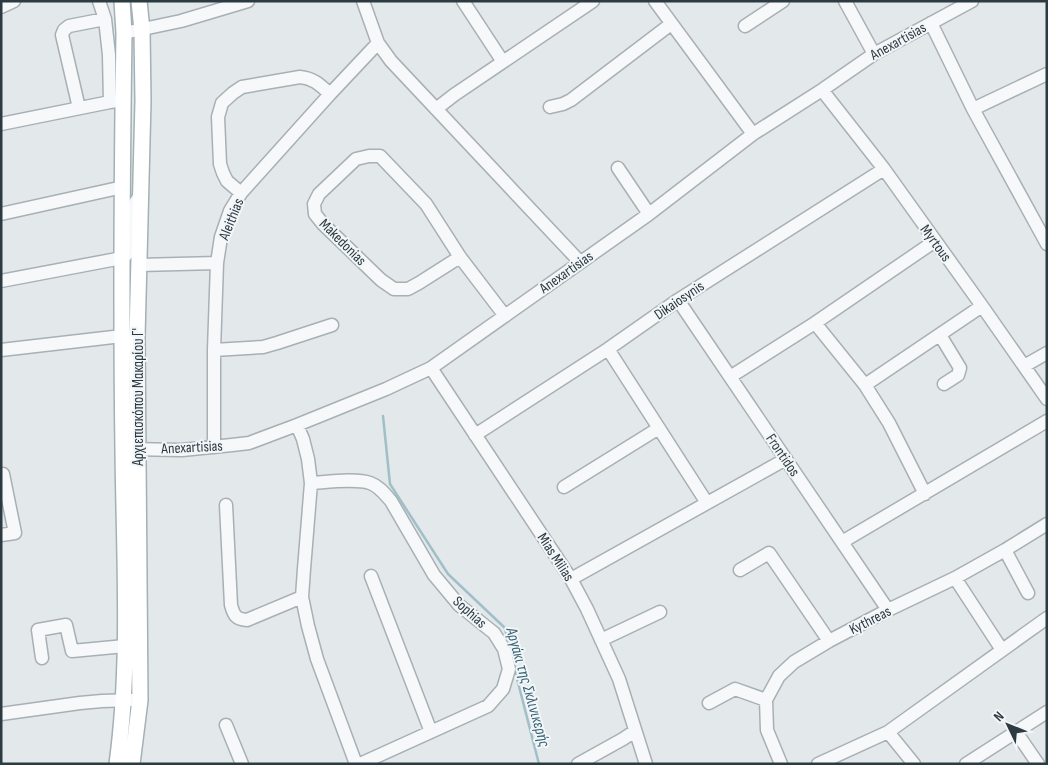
<svg xmlns="http://www.w3.org/2000/svg" width="1048" height="765" viewBox="0 0 1048 765" font-family="'Sofia Sans Condensed',sans-serif">
<rect width="100%" height="100%" fill="#e3e8eb"/>
<g fill="none" stroke-linecap="round" stroke-linejoin="round">
<path stroke="#a1bfc8" stroke-width="2.5" d="M383,416l7,68 58,90 57,54 4,19
M514,667l25,97"/>
<defs>
<path id="minor" d="M99,1l6,18 4,36 1,47
M363,1l15,42 13,18 189,201
M463,1l40,61
M655,1l98,133
M845,1l29,53
M1,7l13,-6
M931,23l42,86 74,135
M745,26l38,-25
M124,33l57,-12 67,-20
M822,90l62,79 98,137 65,93
M550,107l13,-3 8,-4 100,-76
M79,108l-17,-73 2,-5 5,-4 36,-7
M436,109l18,-14 139,-94
M973,109l74,-35
M1,124l109,-22 13,-2
M618,168l31,46
M241,193l-14,-12 -4,-8 -3,-9 -2,-47 4,-14 11,-10 9,-6 58,-10c13,1 20,8 30,17
M1,214l122,-27
M460,257l-41,26 -11,6h-14l-13,-9 -58,-56 -8,-10 -1,-10 5,-10 37,-35 13,-3h11l46,48 34,53 45,59
M139,265l78,-2
M1,281l121,-23c19,-10 0,-46 19,-63
M678,300l210,310
M815,323l50,62 24,38 36,71
M940,335l20,33 -2,7 -14,9
M608,349l99,154
M1,350l121,-14
M214,350l49,-3 14,-4 55,-18
M1024,366l23,-13
M431,368l140,211 16,30 32,70 27,85
M730,377l85,-54 120,-82
M865,385l117,-79
M297,425l6,14 5,20 3,24 -7,86 -2,28 6,29 9,33 39,105
M475,435l133,-86 70,-49 206,-131
M214,447v-97l3,-87 4,-26 9,-26 11,-18 89,-99 48,-51
M128,449l54,1 50,-5 17,-2 48,-18 89,-36 45,-21 218,-154 104,-80 69,-44 52,-36 98,-53
M311,483c16,-1 45,-5 59,0 9,3 15,11 21,18l43,74 25,30 35,28 10,16 5,20 -6,20 -15,17 -128,58
M564,487l95,-59
M226,505l5,100c3,11 5,14 16,15l55,-23
M1,535l14,-2 -12,-59
M842,542l205,-121
M1005,550l23,43
M740,570l29,-17 60,88
M371,576l60,156
M955,578l47,72
M571,579l215,-120
M601,640l59,-28
M42,658l-4,-28 28,-5 6,26 53,-5
M709,703l26,-14 31,11
M1,714l79,-11 22,-2 31,-1
M226,725l16,39
M888,732l26,32
M1016,732l22,32
M578,764l45,-25 12,-8
M781,764l-14,-34 -1,-30 13,-24 15,-14 35,-21 59,-31 67,-32 50,-28 42,-26
M818,764l70,-32 159,-114
M966,764l81,-52"/>
<path id="major" d="M117,764c14,-103 7,-211 6,-314 -2,-139 -1,-278 1,-417l-2,-32
M132,764l8,-64 -3,-363 6,-236 -1,-71 -3,-29"/>
</defs>
<use href="#minor" stroke="#a8b0b5" stroke-width="15"/>
<use href="#major" stroke="#a3b0b6" stroke-width="18"/>
<use href="#minor" stroke="#f6f8f9" stroke-width="12"/>
<use href="#major" stroke="#fff" stroke-width="15"/>
</g>
<g text-anchor="middle" stroke-width="4" stroke-linejoin="round" paint-order="stroke">
<g font-size="15" fill="#2c3a42" stroke="#f3f6f8">
<text transform="translate(898 41) rotate(-29)" y="5">Anexartisias</text>
<text transform="translate(231 219) rotate(-68)" y="5">Aleithias</text>
<text transform="translate(343 242) rotate(45)" y="5">Makedonias</text>
<text transform="translate(936 243) rotate(54)" y="5">Myrtous</text>
<text transform="translate(566 272) rotate(-35)" y="5">Anexartisias</text>
<text transform="translate(679 300) rotate(-34)" y="5">Dikaiosynis</text>
<text transform="translate(138 397) rotate(-90)" y="5">Αρχιεπισκόπου Μακαρίου Γ'</text>
<text transform="translate(192 447) rotate(-3)" y="5">Anexartisias</text>
<text transform="translate(783 455) rotate(56)" y="5">Frontidos</text>
<text transform="translate(556 557) rotate(57)" y="5">Mias Milias</text>
<text transform="translate(470 612) rotate(42)" y="5">Sophias</text>
<text transform="translate(870 620) rotate(-27)" y="5">Kythreas</text>
</g>
<g font-size="16" font-style="italic" fill="#386374" stroke="#f3f6f8">
<text transform="translate(529 687) rotate(74)" y="6">Αργάκι της Σκλινικερής</text>
</g>
</g>
<rect width="1048" height="765" fill="none" stroke="#2c3a42" stroke-width="5"/>
<g transform="translate(1008 725) rotate(313)" stroke="#f3f6f8" stroke-width="4" paint-order="stroke">
<path d="M0-4L9 19L0 12L-9 19Z" fill="#2c3a42"/>
<text y="-8" font-size="14" font-weight="bold" text-anchor="middle" fill="#2c3a42">N</text>
</g>
</svg>
